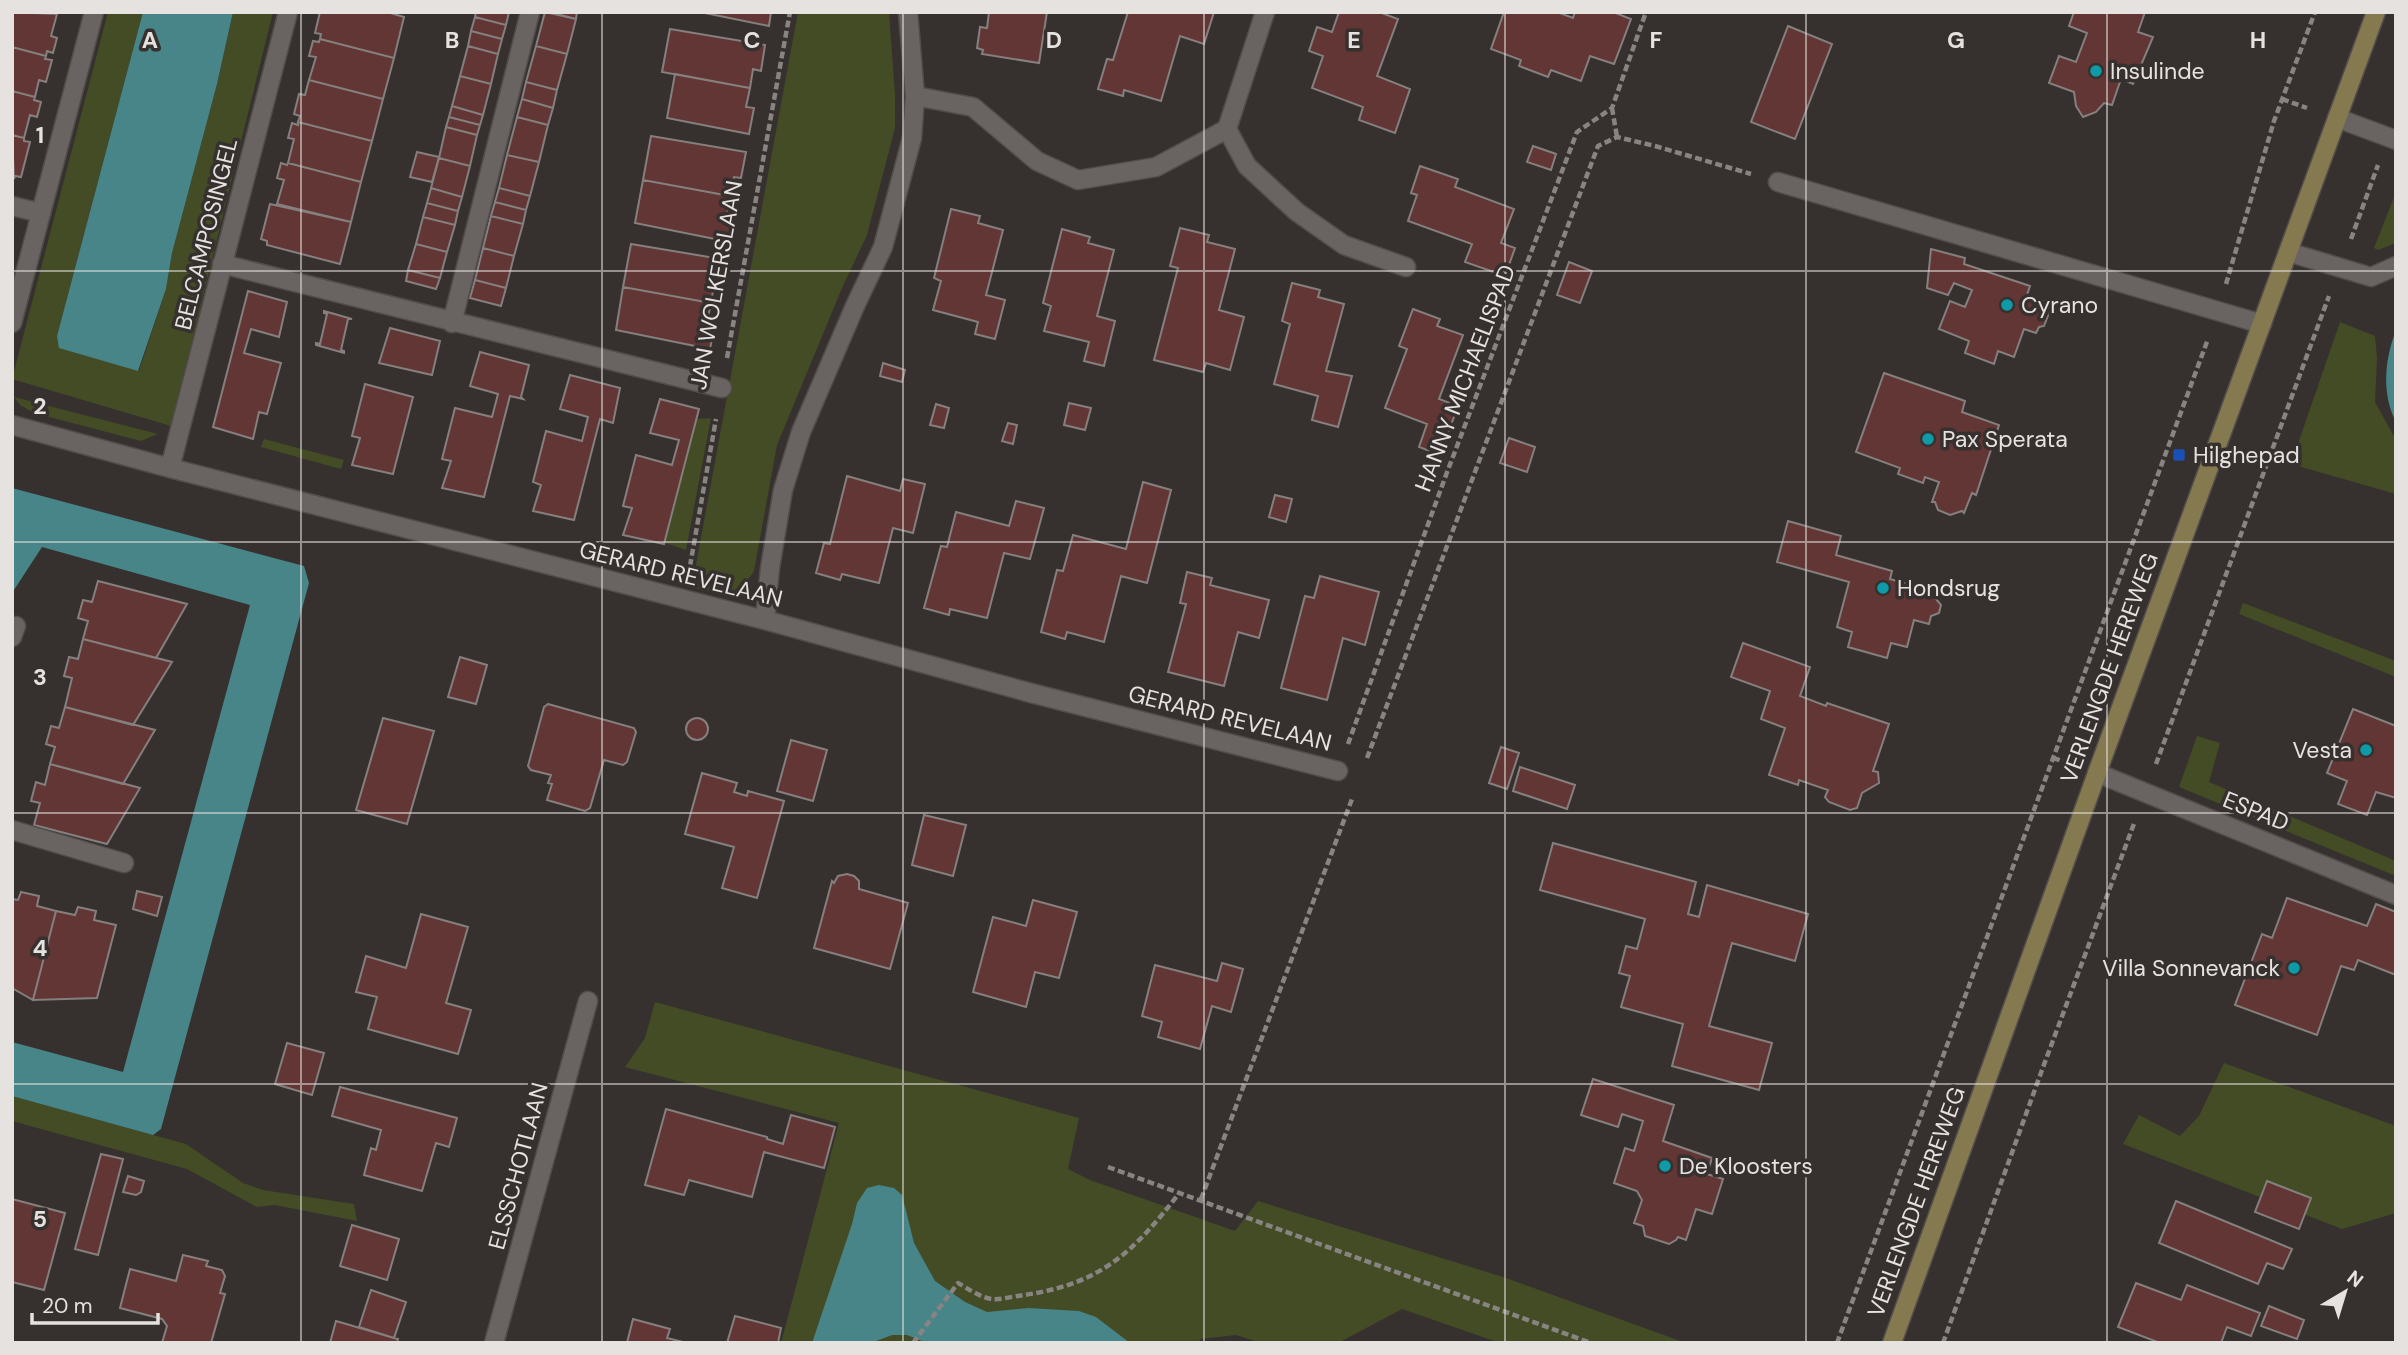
<svg xmlns="http://www.w3.org/2000/svg" width="2408" height="1355" viewBox="0 0 2408 1355" font-family="'DM Sans',sans-serif">
<rect width="100%" height="100%" fill="#36312f"/>
<path fill="#434c25" d="M108,12h35l-86,324 82,35 27,-82 6,-36 45,-169 16,-72h40l-102,414 -159,-47z
M798,12h91l6,82v34l-28,107 -25,53 -65,157 -23,126c-17,26 -29,23 -56,18l-5,-8z
M2396,192v51l-18,7 -4,-2z
M2340,322l35,14 2,22 -2,44 21,38v54l-105,-30z
M14,397l144,37 -17,7 -107,-28 -14,-8z
M711,418l-25,132 -21,-7 32,-124z
M264,439l80,21 -3,9 -80,-22z
M2243,603l153,58v16l-157,-63z
M2197,736l23,7 -11,39 187,79v15l-217,-89z
M655,1002l424,116 -11,51 22,11 145,51 23,-30 245,76 183,66h-186l-98,-34 -64,34h-77l-25,-8 -35,4 -3,4h-417l58,-220 -214,-56 20,-29z
M2224,1063l172,63v87l-54,16 -219,-85 16,-29 41,21 19,-20z
M12,1096l174,48 57,39 20,7 91,14 3,17 -82,-16 -18,2 -70,-38 -175,-48z"/>
<path fill="#488588" d="M143,12h90l-16,72 -45,169 -6,36 -28,82 -79,-23 -2,-12z
M2396,330v92c-15,-29 -11,-63 0,-92z
M12,488l292,78 5,17 -148,546 -8,6 -141,-39v-54l111,30 127,-467 -208,-58 -30,46z
M879,1185l15,3 8,7 12,48 21,38 30,21 22,10 41,-4 51,3 17,6 34,26h-203l-20,-8h-15l-21,8h-59l40,-119 5,-21 10,-15z"/>
<path fill="#613634" stroke="#857f7e" stroke-width="2" d="M12,12l45,2 -6,22 6,2 -4,15 -6,-2 -1,5 -34,-9z
M320,12h67l17,5 -10,41 -74,-19 1,-5 -6,-1z
M476,12h33l-3,13 -31,-8z
M545,12l31,7 -9,35 -31,-8z
M549,12h28l-1,7z
M700,12h71l-2,14z
M989,12h58l-8,51 -57,-9 1,-4 -6,-2 3,-21 7,1z
M1128,12h86l-10,32 -24,-8 -19,65 -37,-11 -1,6 -25,-7 9,-30 6,1z
M1339,12h40l19,7 -21,57 33,13 -15,44 -36,-13 4,-13 -51,-19 11,-32 -14,-5 8,-24 15,5z
M1504,12h53l16,6 2,-6h38l18,7 -17,45 -24,-8 -9,25 -30,-11 -3,7 -29,-11 2,-6 -30,-11z
M2074,12h71l-7,20 15,5 -20,47 -12,-5 -9,26 -8,-2 -8,9 -13,5 -7,-11 -2,-14 -25,-9 10,-27 17,6 11,-29 -18,-7z
M475,17l31,8 -4,14 -31,-8z
M1788,26l44,18 -37,95 -44,-17z
M670,29l95,16 -4,26 -8,-2 -3,19 -88,-16z
M471,31l31,8 -4,15 -30,-8z
M320,39l74,19 -11,41 -74,-19 7,-23 -7,-1 4,-15 6,1z
M468,46l30,8 -7,30 -31,-8z
M536,46l31,8 -10,36 -31,-8z
M12,47l34,9 -1,3 7,1 -6,22 -7,-2 -4,17 -23,-6z
M675,74l75,14 -4,19 8,1 -5,26 -82,-16z
M460,76l31,8 -8,31 -31,-9z
M309,80l74,19 -11,42 -74,-19 2,-6 -6,-2 5,-20 6,1z
M526,82l31,8 -4,18 -31,-9z
M12,91l23,6 -1,3 7,2 -4,15 -7,-2 -6,23 -12,-3z
M522,99l31,9 -5,17 -31,-8z
M452,106l31,9 -3,10 -31,-8z
M449,117l31,8 -3,10 -31,-8z
M517,117l31,8 -9,37 -32,-7z
M298,122l74,19 -11,41 -73,-19 6,-24 -6,-1 4,-15 6,2z
M446,127l31,8 -7,31 -31,-8z
M12,135l12,3v3l6,1 -9,35 -6,-1 -1,3z
M651,136l95,16 -5,26 -7,-1 -4,19 -87,-16z
M1533,146l23,8 -5,16 -24,-8z
M417,152l22,5 -7,25 -22,-5z
M507,155l32,7 -9,34 -31,-8z
M439,158l31,8 -8,31 -31,-9z
M281,163l6,2 1,-2 73,19 -10,40 -74,-18 7,-24 -7,-2z
M1420,166l38,13 -3,8 59,22 -13,34 14,5 -10,28 -40,-14 7,-18 -64,-23 9,-26 -6,-2z
M643,180l87,16 -3,18 7,2 -4,26 -95,-19z
M431,188l31,9 -4,14 -31,-8z
M499,188l31,8 -4,14 -31,-8z
M495,202l31,8 -3,14 -32,-8z
M427,203l31,8 -3,14 -32,-8z
M270,204l81,18 -11,42 -73,-19v-4l-6,-2z
M951,209l29,7 -2,7 25,7 -17,65 19,5 -10,39 -20,-5 3,-12 -45,-12 8,-29 -7,-3z
M491,216l32,8 -9,32 -31,-8z
M423,217l32,8 -8,27 -31,-8z
M1180,228l29,7 -2,7 28,7 -16,61 25,7 -14,53 -24,-7 -3,9 -49,-12 24,-92 -8,-2z
M1062,229l28,8 -2,6 26,7 -17,66 18,5 -11,45 -20,-5 5,-19 -45,-11 7,-25 -8,-3z
M416,244l31,8 -7,26 -32,-8z
M631,244l96,16 -6,26 -7,-1 -3,18 -88,-16z
M483,248l31,8 -8,32 -31,-8z
M1931,249l34,9 -1,6 66,22 -3,9 21,8 -2,5 3,5 -5,13 -5,1 -3,6 -12,-4 -10,28 -16,-6 -4,13 -29,-11 4,-12 -30,-12 11,-28 15,6 7,-17 -18,-7 -6,12 -21,-7z
M1569,262l23,9 -12,32 -23,-8z
M408,270l32,8 -4,11 -30,-8z
M475,280l31,8 -5,18 -31,-8z
M1292,283l28,7 -2,7 26,7 -18,67 26,5 -14,51 -26,-7 6,-24 -44,-12 16,-60 -8,-3z
M623,287l88,16 -4,19 8,1 -5,26 -94,-19z
M248,291l39,11 -8,35 -28,-8 -7,24 37,10 -14,51 -8,-2 -6,27 -40,-12z
M1413,309l27,10 -3,7 26,9 -24,64 19,7 -18,49 -21,-8 8,-23 -42,-16 22,-59 -8,-3z
M324,311l28,8h-4l-7,31 3,1v2l-28,-8v-2l4,1 7,-30 -3,-1z
M390,328l50,13 -8,34 -53,-12z
M480,352l49,13 -8,32 2,2 -13,-3 -26,101 -42,-9 9,-27 -9,-2 13,-51 37,9 6,-23 -28,-8z
M883,363l22,7 -3,12 -22,-6z
M1884,373l81,28 -3,11 37,13 -23,70 -4,-2 -8,20 -2,-2 -12,4 -12,-5 -3,-8h-3l7,-20 -14,-5 -2,6 -25,-9 2,-6 -44,-16z
M570,375l50,13 -7,35 -13,-4 -26,101 -41,-9 8,-26 -8,-3 13,-51 36,10 6,-24 -28,-8z
M365,384l48,13 -20,77 -41,-9 8,-27 -8,-2z
M660,399l39,10 -35,135 -41,-9 9,-27 -9,-2 13,-51 36,10 7,-25 -29,-7z
M1069,403l22,5 -6,22 -21,-5z
M936,404l13,4 -5,20 -14,-3z
M1008,423l9,2 -4,19 -11,-3z
M1509,438l26,9 -8,25 -27,-9z
M847,476l53,15 3,-12 22,5 -12,49 -20,-5 -14,55 -37,-9 -2,6 -24,-7 8,-30 6,1z
M1143,482l28,8 -24,93 -26,-7 -17,66 -37,-10 -2,7 -24,-7 16,-62 6,1 10,-36 53,14z
M1275,495l17,4 -6,23 -17,-5z
M1016,501l28,7 -14,51 -26,-6 -17,65 -37,-9 -1,6 -25,-7 17,-62 6,1 9,-35 53,14z
M1788,521l53,15 -5,19 56,16 -2,8 48,14 -2,6 5,6 -2,8 -8,3 -2,8 -15,-4 -7,27 -16,-4 -4,15 -39,-11 4,-15 -15,-5 12,-45 -72,-20z
M1187,572l25,6 -2,7 59,15 -10,38 -21,-6 -14,54 -56,-14 18,-68 -6,-1z
M1320,576l59,16 -14,53 -22,-7 -16,62 -46,-12 24,-92 9,2z
M98,581l89,23 -31,54 -73,-19 5,-18 -10,-3 5,-18 9,2z
M83,639l89,23 -39,63 -68,-18 7,-29 -8,-2 5,-19 9,2z
M1743,643l67,24 -10,29 26,10 1,-3 62,21 -16,47 5,1 1,11 -17,10 -5,15 -7,2 -21,-8 -4,-5 3,-7 -29,-10 -1,5 -29,-10 16,-47 -24,-9 9,-28 -39,-14z
M460,657l27,8 -11,39 -28,-7z
M548,704l86,24 2,4 -9,30 -4,3 -19,-5 -14,48 -5,3 -38,-11 5,-16 -4,-1 3,-8 -20,-5 -3,-4 16,-59z
M65,707l90,23 -32,54 -73,-20 5,-17 -9,-3 5,-18 8,2z
M2353,709l43,17v72l-20,-6 -9,23 -29,-11 9,-23 -20,-8z
M686 729a11 11 0 1 1 22 0a11 11 0 1 1-22 0Z
M383,718l51,13 -27,93 -51,-14z
M791,740l36,10 -14,51 -36,-10z
M1501,747l18,6 -12,36 -18,-6z
M50,764l90,24 -33,56 -73,-19 6,-22 -9,-2 5,-19 9,3z
M1520,767l55,18 -8,24 -54,-18z
M702,773l35,10 -3,9 13,4 1,-5 36,10 -27,97 -35,-10 12,-41 -49,-13z
M924,815l42,10 -13,51 -41,-11z
M1553,843l143,39 -8,32 11,3 8,-32 101,29 -13,47 -63,-18 -23,83 63,17 -13,47 -87,-24 11,-42 -62,-17 9,-31 -11,-3 7,-27 11,3 8,-30 -105,-29z
M847,874l7,2 5,5v8l49,14 -18,66 -76,-21 18,-67 2,2 4,-7z
M137,891l25,6 -5,19 -24,-7z
M21,892l18,4 -2,10 19,5 -23,89 -21,-12v-89l6,1z
M2287,898l80,28 9,-22 20,8v63l-38,-15 -4,10 -13,-4 -24,69 -82,-30 27,-71 10,4z
M1033,900l44,12 -18,66 -24,-6 -9,35 -53,-15 20,-75 33,9z
M78,907l18,4 -2,9 22,5 -19,73 -64,2 23,-89 19,4z
M421,914l47,13 -22,76 25,7 -13,44 -90,-25 9,-32 -21,-5 10,-36 40,12z
M1222,963l21,6 -12,43 -19,-6 -12,43 -42,-12 4,-15 -20,-6 13,-51 62,16z
M287,1043l37,10 -12,42 -37,-11z
M1593,1079l81,26 -11,36 49,17 -5,16 16,5 -11,35 -16,-5 -10,31 -8,-3 -2,3 -7,4 -24,-8 -2,-10 -9,-3 8,-23 -5,-9 -23,-8 11,-35 9,3 9,-30 -21,-7 -4,13 -37,-12z
M340,1087l117,31 -8,29 -13,-4 -14,48 -58,-16 7,-27 5,2 5,-20 -49,-14z
M666,1109l101,28v2l16,5 8,-29 44,12 -11,41 -60,-16 -12,45 -63,-17 -5,15 -39,-10z
M101,1154l22,5 -25,96 -23,-6z
M128,1176l16,5 -3,11 -5,3 -13,-3z
M2267,1181l44,17 -12,31 -44,-17z
M12,1199l53,14 -21,77 -32,-8z
M2176,1201l116,48 -9,20 -16,-6 -9,21 -99,-41z
M352,1225l47,14 -12,41 -47,-14z
M183,1255l25,6 -2,5 16,4 3,6 -5,17 5,1 -14,49h-49l5,-17 -5,-7 -42,-11 10,-39 46,12z
M2136,1283l45,17 6,-15 73,28 -9,23 -24,-9 -6,16h-61l-42,-16z
M371,1290l35,12 -12,36 -35,-11z
M2269,1306l35,14 -7,19 -36,-13z
M735,1316l46,12 -3,15h-51z
M633,1319l37,10 -3,9 20,5h-60z
M336,1321l58,17 4,1 -1,4h-67z"/>
<g fill="none" stroke-linecap="round" stroke-linejoin="round">
<defs>
<path id="service" d="M2337,118l59,22
M1778,182l484,142
M12,206l29,7
M2288,252l83,25 25,-11
M222,264l500,124
M452,323l78,-311"/>
<path id="minor" d="M915,96l58,11 64,54 41,19 78,-13 71,-38 38,-117
M1227,129l20,37 50,46 47,33 62,22
M12,323l82,-311
M12,425l158,43 595,152 266,73 307,78
M170,468l118,-456
M765,620l5,-52 13,-78 18,-58 54,-126 28,-59 29,-109 3,-42 -7,-84
M12,637l4,-11
M2097,773l299,122
M12,830l112,33
M494,1343l94,-342"/>
<path id="secondary" d="M1892,1343l205,-570 279,-761"/>
</defs>
<use href="#service" stroke="#514d4b" stroke-width="21"/>
<use href="#minor" stroke="#514d4b" stroke-width="21"/>
<use href="#secondary" stroke="#514d4b" stroke-width="21"/>
<path stroke="#888482" stroke-width="4.5" stroke-dasharray="7 3.5" stroke-linecap="butt" d="M2282,99l25,9
M1612,108l5,29
M2351,239l27,-74
M2226,284l48,-163 41,-109
M727,358l63,-346
M690,566l26,-147
M1348,744l98,-269 131,-343 35,-24 34,-96
M1367,758l231,-612 19,-9 38,9 96,28
M2053,758l15,5
M2156,764l173,-468
M1108,1167l483,176
M1201,1199l151,-400
M913,1343l45,-60c9,5 23,15 34,16 9,1 22,-3 32,-4 77,-11 110,-43 156,-103
M1837,1343l371,-1004
M1943,1343l99,-273 93,-249"/>
<use href="#service" stroke="#696461" stroke-width="18"/>
<use href="#minor" stroke="#696461" stroke-width="18"/>
<use href="#secondary" stroke="#857950" stroke-width="18"/>
</g>
<path fill="none" stroke="#e5e2e0" stroke-width="2" stroke-opacity="0.55" d="M301,12v1331M602,12v1331M903,12v1331M1204,12v1331M1505,12v1331M1806,12v1331M2107,12v1331M12,271h2384M12,542h2384M12,813h2384M12,1084h2384"/>
<g fill="#0f9aa8" stroke="#36312f" stroke-width="2.5">
<circle cx="2096" cy="71" r="7"/>
<circle cx="2007" cy="305" r="7"/>
<circle cx="1928" cy="439" r="7"/>
<circle cx="1883" cy="588" r="7"/>
<circle cx="2366" cy="750" r="7"/>
<circle cx="2294" cy="968" r="7"/>
<circle cx="1665" cy="1166" r="7"/>
</g>
<rect fill="#1a4fb4" stroke="#36312f" stroke-width="2.5" x="2172" y="448" width="14" height="14" rx="3.5"/>
<g text-anchor="middle" stroke-width="7" stroke-linejoin="round" paint-order="stroke">
<g font-size="23" fill="#e5e2e0" stroke="#36312f" text-anchor="start">
<text x="2110" y="79">Insulinde</text>
<text x="2021" y="313">Cyrano</text>
<text x="1942" y="447">Pax Sperata</text>
<text x="2193" y="463">Hilghepad</text>
<text x="1897" y="596">Hondsrug</text>
<text x="2352" y="758" text-anchor="end">Vesta</text>
<text x="2280" y="976" text-anchor="end">Villa Sonnevanck</text>
<text x="1679" y="1174">De Kloosters</text>
</g>
<g font-size="23" fill="#e5e2e0" stroke="#36312f">
<text transform="translate(206 234) rotate(-76)" y="8">BELCAMPOSINGEL</text>
<text transform="translate(716 285) rotate(-80)" y="8">JAN WOLKERSLAAN</text>
<text transform="translate(1465 378) rotate(-69)" y="8">HANNY MICHAELISPAD</text>
<text transform="translate(681 574) rotate(14)" y="8">GERARD REVELAAN</text>
<text transform="translate(2109 668) rotate(-70)" y="8">VERLENGDE HEREWEG</text>
<text transform="translate(1230 718) rotate(14)" y="8">GERARD REVELAAN</text>
<text transform="translate(2256 811) rotate(22)" y="8">ESPAD</text>
<text transform="translate(518 1166) rotate(-75)" y="8">ELSSCHOTLAAN</text>
<text transform="translate(1916 1202) rotate(-70)" y="8">VERLENGDE HEREWEG</text>
</g>
</g>
<g font-size="23" text-anchor="middle" font-weight="bold" fill="#e5e2e0" stroke="#36312f" stroke-width="7" stroke-linejoin="round" paint-order="stroke">
<text x="150" y="48">A</text>
<text x="452" y="48">B</text>
<text x="752" y="48">C</text>
<text x="1054" y="48">D</text>
<text x="1354" y="48">E</text>
<text x="1656" y="48">F</text>
<text x="1956" y="48">G</text>
<text x="2258" y="48">H</text>
<text x="40" y="143">1</text>
<text x="40" y="414">2</text>
<text x="40" y="685">3</text>
<text x="40" y="956">4</text>
<text x="40" y="1227">5</text>
</g>
<rect width="2408" height="1355" fill="none" stroke="#e5e2e0" stroke-width="28"/>
<g transform="translate(2345 1292) rotate(38)" stroke="#36312f" stroke-width="5" paint-order="stroke">
<path d="M0-5L12 26L0 18L-12 26Z" fill="#e5e2e0"/>
<text y="-10" font-size="19" font-weight="bold" text-anchor="middle" fill="#e5e2e0">N</text>
</g>
<path d="M32 1313v10h126v-10" fill="none" stroke="#e5e2e0" stroke-width="3.5"/>
<text x="42" y="1313" font-size="21" fill="#e5e2e0" stroke="#36312f" stroke-width="5" paint-order="stroke">20 m</text>
</svg>
